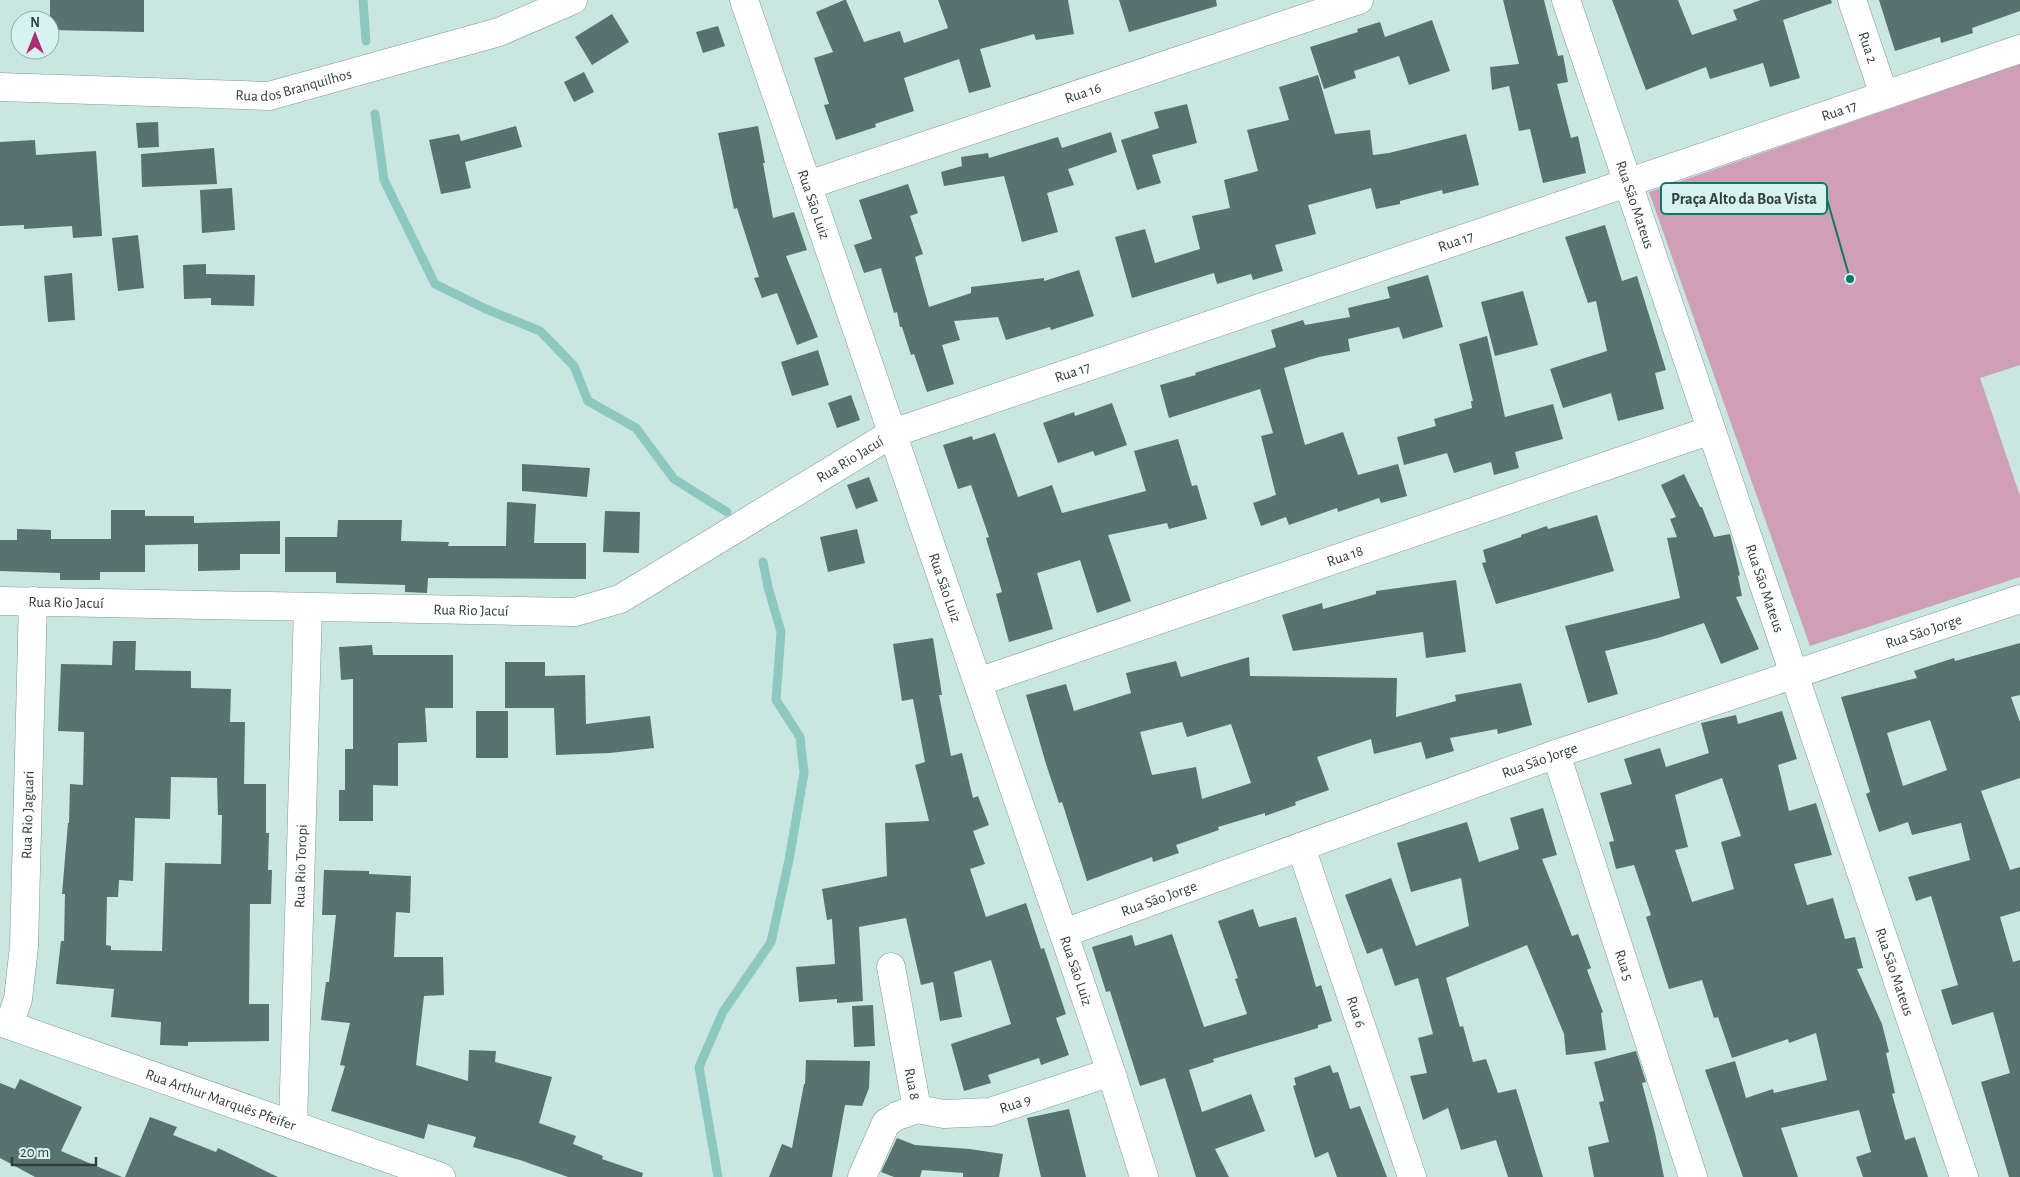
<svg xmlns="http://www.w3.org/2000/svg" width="2020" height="1177" viewBox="0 0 2020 1177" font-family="'Alegreya Sans',sans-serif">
<rect width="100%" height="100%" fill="#c9e6e1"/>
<path fill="#cfa0b5" d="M2020,64v301l-40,13 40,118v81l-210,69 -161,-454z"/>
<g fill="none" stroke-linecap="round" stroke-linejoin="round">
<path stroke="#8dc8c0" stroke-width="9" d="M363,0l3,41
M375,114l9,66 51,104 51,25 54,22 34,35 14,35 48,27 38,51 53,33
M718,1177l-19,-110 24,-55 48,-70 18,-82 15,-87 -4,-36 -24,-37 5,-68 -13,-45 -5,-25"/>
</g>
<path fill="#58736f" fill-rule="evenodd" d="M50,0h94v32l-94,-2z
M844,0h2l18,42 36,-11 4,12 44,-15 -10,-28h130l6,34 -38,6 -2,-6 -54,15 11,38 -22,6 -10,-34 -55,19 10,33 -39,13 1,3 -40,13 -12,-35 5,-1 -15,-46 19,-6 -17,-40z
M1119,0h97l1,6 -88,26z
M1503,0h41l14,56 5,-1 5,27 -11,2 14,54 7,-2 8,37 -43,10 -13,-54 -11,2 -10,-45 -17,4 -2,-23 29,-3z
M1612,0h66l14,35 45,-15 -4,-10 28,-10h70l1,3 -49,17 17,58 -30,9 -7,-24 -53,16 -4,-12 -60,23z
M1879,0h141v11l-48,17 1,5 -32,10 -1,-6 -45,14z
M612,14l17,28 -37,23 -17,-28z
M1432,20l18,51 -41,14 -10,-29 -45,15 2,7 -32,11 -14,-42 48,-15 -1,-3 23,-7 5,15z
M718,26l7,20 -22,7 -7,-21z
M584,72l10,20 -20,10 -10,-20z
M1318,75l17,59 35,-4 3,25 16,-2 77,-19 13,51 -36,9 -1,-4 -42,11v3l-24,5 -5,-21 -63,17 8,29 -41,11 8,26 -30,9 -2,-6 -34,10 -3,-11 -82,25 -17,-61 30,-8 10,34 45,-14 -8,-33 38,-8 -6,-28 34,-9 -11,-41 42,-10 -10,-33z
M1187,104l10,39 -45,12 9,28 -24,7 -16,-50 38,-12 -5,-16z
M158,122l1,25 -21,1 -2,-25z
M516,126l6,21 -57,15 6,26 -30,6 -12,-54 30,-6 2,7z
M758,126l7,37h-2l10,55 21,-6 13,38 -21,6 32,81 -21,8 -20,-52 -15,5 -8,-20 5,-1 -22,-69 -3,1 -16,-76z
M1111,132l6,20 -49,17 6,16 -27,8 11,39 -36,10 -18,-66 -60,10 -3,-14 21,-6 -1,-9 27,-4 1,5 69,-21 4,11z
M35,140l1,15 60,-4 6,85 -29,2 -1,-12 -48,3v-4l-24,1v-84z
M214,148l3,36 -75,3 -1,-33z
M908,184l10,29 -8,3 13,38 -8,3 14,50 42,-14v-6l73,-9v3l35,-11 15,46 -43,14 -1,-3 -44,13 -8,-23 -44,4 6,19 -18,5 12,39 -27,8 -13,-38 -3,1 -9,-28h-2l-3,-15 -3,1 -13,-45 -17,5 -10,-28 18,-6 -13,-39z
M232,188l3,42 -33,3 -2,-43z
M1605,225l17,56 15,-5 29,94 -11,3 9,36 -46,12 -7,-28 -48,15 -13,-39 57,-18 -11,-50 -8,2 -23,-66z
M138,235l6,53 -26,3 -6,-53z
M206,264v10l49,1 -1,31 -43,-1v-7l-27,1 -1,-34z
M72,273l3,47 -27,2 -4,-46z
M1428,275l15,52 -40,12 -4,-12 -51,12 2,12 -31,6 -35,11 21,77 38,-13 15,43 40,-11 9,32 -26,7 -2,-5 -41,14 -1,-4 -48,17 -3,-8 -25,9 -8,-23 23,-8 -15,-59 12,-3 -13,-44 -91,29 -9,-33 36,-10 -1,-2 81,-26 -5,-17 32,-10 2,5 45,-8 -2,-9 42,-10 -3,-11z
M1523,291l15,54 -43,11 -14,-54z
M1487,336l18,81 48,-13 10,35 -48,13 4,16 -25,7 -3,-13 -37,11 -7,-20 -43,12 -7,-28 39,-11 -2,-7 38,-11 -1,-7h2l-14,-57z
M818,350l11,35 -37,11 -11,-34z
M851,395l9,25 -23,8 -9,-25z
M1112,403l15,42 -32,11 -2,-5 -35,12 -15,-40 31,-11 1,4z
M995,433l23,64 34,-12 10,28 84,-22 -12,-40 44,-12 14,47 5,-1 10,34 -38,10 -2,-6 -59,12 23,66 -34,12 -17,-53 -43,13 16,56 -44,13 -13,-48 6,-2 -16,-54 3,-1 -18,-52 -13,4 -15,-44 29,-9 1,4z
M522,464l68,4 -3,29 -65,-6z
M1684,474l16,33h2l12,30 16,-3 10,41 -2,1 4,20 -6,1 23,52 -38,15 -17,-41 -46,15 -53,13 13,43 -30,9 -23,-77 115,-28 -13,-60 10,-1 -7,-18 6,-2 -15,-32z
M869,477l9,24 -22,8 -9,-24z
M507,502l29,2 -2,39h52v36l-158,-1 -1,15 -22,-1v-7l-69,-2v-11h-51v-35h52l1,-17h64l-1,21 48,1 -1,4h58z
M111,510h34v6h49v7l86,-2v33h-40v16l-42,1v-27l-53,1v27h-45v8h-40v-7l-60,-2v-31h17v-11l34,1v9h60z
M605,511l35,1 -1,41 -36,-1z
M1597,515l17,56 -118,33 -14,-41 4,-1 -3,-12 38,-13v-2l26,-9 1,3z
M857,529l8,34 -37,9 -8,-35z
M1456,580l10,72 -40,6 -3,-26 -130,19 -11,-36 40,-12 1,6 53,-15v-3z
M933,638l9,57h-3l12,61 11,-3 11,45 5,-2 11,29 -16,6 12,33 -15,5 16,48 40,-14 15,46 3,-1 22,66 -10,4 13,37 -28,10 -2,-7 -51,17 3,8 -27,8 -13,-47 60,-20 -20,-64 -37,12 8,45 -22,4 -7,-39 -12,3 -15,-67 -47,9 4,74 -26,2v-4l-38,3 -3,-35 39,-3 -3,-45 -5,1 -5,-31 65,-13 -2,-53 44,-2 -14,-56 10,-3 -12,-63 -11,2 -9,-57z
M113,641h23l-1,29 56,1v17l40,1 -1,33h15l-1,62h22v49h3l-1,37h4l-1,34h-21l-1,100h20v37l-81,1v4l-28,-1 1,-23 -50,-5 3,-28 -58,-5 5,-43h3l1,-47h-3l6,-71h1l1,-39 13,1 1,-53 -26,-1 3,-67 51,1zM171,777l46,1 1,37h4l-1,49 -56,-1 -3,88 -51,-1v-4l-5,-1 1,-48h11l1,-17 14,1 2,-63 35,1z
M2020,643v52l-9,2 9,25v56l-39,13 29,79 10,-3v44l-20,6 13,45 7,-2v217h-11l-28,-95 29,-9 -17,-61 -41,13 -11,-35 17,-5 -27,-89 -15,5 -8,-24 62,-17 -9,-37 -49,12 -4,-13 -29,10 -13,-38 4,-2 -29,-95 76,-19 -3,-7 40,-13 1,3zM1930,720l17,50 -44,16 -16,-53z
M372,645l1,10h80v53h-28l2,34 -29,1v43l-25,-1v36h-34v-31h6v-41h8v-70l-12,1 -2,-33z
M1249,657l1,19 147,2 -1,39 60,-16 -1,-6 66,-12 11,42 -34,9 -1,-5 -47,9 4,13 -28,8 -5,-17 -47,12 -3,-15 -54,18 12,33 -34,12 1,3 -31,11v-3l-47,14 1,3 -43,15 3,8 -26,9 -1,-5 -65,24 -25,-79 -3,1 -13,-39 -20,-69 40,-11 8,27 57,-18 -5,-20 50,-12 5,16zM1182,722l5,15 44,-13 20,59 -49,16 -6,-32 -44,8 -12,-43z
M505,662h40v14l40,-1 1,49 64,-8 4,32 -44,5 -54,2 -2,-47h-49z
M476,711h32v47h-32z
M1782,711l15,48 -19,6 11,46 27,-8 16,52 -38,9 13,41 26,-7 12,41 10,-2 8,31 -6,1 25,55 7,28 -3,1 9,40 -3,1 13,46 10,-3 13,40h-65l-7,-20 15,-5 -12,-42 -78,18 17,49h-55l-38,-107 30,-9 11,37 27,-9 1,4 53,-13 -11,-47 -27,10 -1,-4 -56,19 -14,-41 -4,1 -12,-38 -33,9 -23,-72 5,-2 -17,-50 -18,4 -7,-27 5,-1 -14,-48 32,-9 -8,-25 36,-11 6,19 43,-14 -8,-30 35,-8 2,9zM1722,778l19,58 -20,6 13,47 -42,13 -17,-52 13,-3 -13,-52z
M1543,808l14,47 -15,4 30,77 6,-2 13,34 -4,2 16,42 -2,1 5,37 -40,5 -2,-21 -37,-89 -81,33 14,49 3,-1 10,36 13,-3 12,34 18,-4 27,88h-35l-12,-37 -35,10 -13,-42 -25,12 -13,-44 17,-3 -9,-35 15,-4 -15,-56 -23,8 -13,-38 -15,6 -22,-59 46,-17 25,68 53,-20 -8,-48 -50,14 -14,-49 70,-21 12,40 40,-13 -9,-31z
M324,870l45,1v3l42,2 -1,37 -14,-1 -2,45h49l1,38 -20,1 -8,69 52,16 1,-31 27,1 -1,11 57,15 -13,46 37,13 -3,8 30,12 -1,3 41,14 -1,4h-74l-48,-17 -47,-13 3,-10 -48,-13 -4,15 -93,-28 14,-45 -5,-1 10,-42 -29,-3 5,-38h3l7,-67h-14z
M1253,909l6,18 37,-10 20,70 5,-2 11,36 -14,4v3l-105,31 1,3 -25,8 13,42 49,-18 14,37 -50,18 14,28h-33l-31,-99 -25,8 -30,-95 -4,1 -14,-45 40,-12 3,11 37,-12 32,93 43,-13 -12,-35 3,-1 -20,-57z
M873,1005l2,41 -21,1 -2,-41z
M1636,1051l10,31 -4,1 13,50 9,44h-70l-6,-30 21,-5 -10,-40 5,-1 -10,-39z
M806,1060l64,1 -1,27 -7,18 -17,-1 -13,72h-63l13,-33 10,4 12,-64h1z
M1330,1065l3,8 5,-1 12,37 10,-3 27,71h-50l-9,-25 -13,6 -22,-72 3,-1 -2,-7z
M20,1079l62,28 -21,44 61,26h-87l-35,-19v-75l15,6z
M1069,1109l17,68h-45l-14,-59z
M150,1117l27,10 -4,8 43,17 2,-4 60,29h-153z
M897,1138l18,7 55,4 33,5 -4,23h-36v-4l-41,-3 -2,7h-26l-13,-5z"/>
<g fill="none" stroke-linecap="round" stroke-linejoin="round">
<defs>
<g id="minor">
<path id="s1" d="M744,0l367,1072 33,105"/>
<path id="s2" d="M1566,0l398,1177"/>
<path id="s3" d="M1852,0l32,95"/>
<path id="s4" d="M0,87l269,9 230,-64 74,-32"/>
<path id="s5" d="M808,185l551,-185"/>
<path id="s6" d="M0,601l575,11 45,-13 273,-166 1127,-384"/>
<path id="s7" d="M978,682l733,-252"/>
<path id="s8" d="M1556,754l137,423"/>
<path id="s9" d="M1301,847l111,330"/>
<path id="s10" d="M1064,933l492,-179 464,-155"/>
<path id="s11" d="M891,967l26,142"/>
<path id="s12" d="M9,1025l9,-26 6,-53 9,-345"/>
<path id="s13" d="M917,1109l27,5 46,-2 121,-40"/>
<path id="s14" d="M293,1125l15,-518"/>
<path d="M862,1177l24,-54 11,-7 20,-7"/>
</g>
<g id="tertiary">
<path id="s15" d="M0,1022l441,155"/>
</g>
</defs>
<use href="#minor" stroke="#809b97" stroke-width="29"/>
<use href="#tertiary" stroke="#809b97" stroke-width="29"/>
<use href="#minor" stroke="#fff" stroke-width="28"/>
<use href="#tertiary" stroke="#fff" stroke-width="28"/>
</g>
<g text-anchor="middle" stroke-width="5" stroke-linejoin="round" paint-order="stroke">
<g font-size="15" fill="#343f3d" stroke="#d6f3ef">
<text dy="5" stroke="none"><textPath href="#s3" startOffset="50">Rua 2</textPath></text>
<text dy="5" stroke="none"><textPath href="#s4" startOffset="295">Rua dos Branquilhos</textPath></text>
<text dy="5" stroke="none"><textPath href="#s5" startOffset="290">Rua 16</textPath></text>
<text dy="5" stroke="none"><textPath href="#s6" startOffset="1941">Rua 17</textPath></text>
<text dy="5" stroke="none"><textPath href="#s1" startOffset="216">Rua São Luiz</textPath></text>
<text dy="5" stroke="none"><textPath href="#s2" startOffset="216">Rua São Mateus</textPath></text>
<text dy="5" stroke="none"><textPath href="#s6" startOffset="1536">Rua 17</textPath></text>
<text dy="5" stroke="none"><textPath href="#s6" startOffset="1131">Rua 17</textPath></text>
<text dy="5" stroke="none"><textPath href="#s6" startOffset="891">Rua Rio Jacuí</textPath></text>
<text dy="5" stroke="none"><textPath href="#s7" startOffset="388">Rua 18</textPath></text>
<text dy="5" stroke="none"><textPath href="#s1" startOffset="621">Rua São Luiz</textPath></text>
<text dy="5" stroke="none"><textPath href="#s2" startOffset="621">Rua São Mateus</textPath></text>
<text dy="5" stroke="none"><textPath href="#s6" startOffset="66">Rua Rio Jacuí</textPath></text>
<text dy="5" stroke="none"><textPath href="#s6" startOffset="471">Rua Rio Jacuí</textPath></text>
<text dy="5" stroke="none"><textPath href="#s10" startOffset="911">Rua São Jorge</textPath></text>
<text dy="5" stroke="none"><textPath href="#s10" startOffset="506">Rua São Jorge</textPath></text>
<text dy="5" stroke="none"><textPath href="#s12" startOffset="212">Rua Rio Jaguari</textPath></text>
<text dy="5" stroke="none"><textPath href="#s14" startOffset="259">Rua Rio Toropi</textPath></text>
<text dy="5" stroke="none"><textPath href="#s10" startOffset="101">Rua São Jorge</textPath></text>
<text dy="5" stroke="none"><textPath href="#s8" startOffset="222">Rua 5</textPath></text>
<text dy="5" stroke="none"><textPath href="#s1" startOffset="1026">Rua São Luiz</textPath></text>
<text dy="5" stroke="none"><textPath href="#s2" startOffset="1026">Rua São Mateus</textPath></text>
<text dy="5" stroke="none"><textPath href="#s9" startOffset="174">Rua 6</textPath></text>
<text dy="5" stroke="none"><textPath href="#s11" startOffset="119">Rua 8</textPath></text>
<text dy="5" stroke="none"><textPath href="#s15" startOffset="234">Rua Arthur Marquês Pfeifer</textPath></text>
<text dy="5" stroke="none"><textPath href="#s13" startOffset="100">Rua 9</textPath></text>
</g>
</g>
<path fill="none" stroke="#0f766e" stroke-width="2" d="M1850 279L1827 199"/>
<circle fill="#0f766e" stroke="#d6f3ef" stroke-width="2" cx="1850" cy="279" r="5"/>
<rect fill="#d6f3ef" stroke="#0f766e" stroke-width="2" x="1661" y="183" width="166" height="31" rx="5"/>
<g font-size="16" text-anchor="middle" font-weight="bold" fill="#343f3d">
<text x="1744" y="204">Praça Alto da Boa Vista</text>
</g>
<g transform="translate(35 35)"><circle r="24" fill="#d6f3ef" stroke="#95aba8"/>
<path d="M0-4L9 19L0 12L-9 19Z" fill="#ae2b75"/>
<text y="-8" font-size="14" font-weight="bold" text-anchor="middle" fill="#343f3d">N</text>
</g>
<path d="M12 1157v8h84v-8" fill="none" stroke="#343f3d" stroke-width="2.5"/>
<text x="20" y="1157" font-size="15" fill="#343f3d" stroke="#d6f3ef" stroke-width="4" paint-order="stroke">20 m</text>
</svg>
